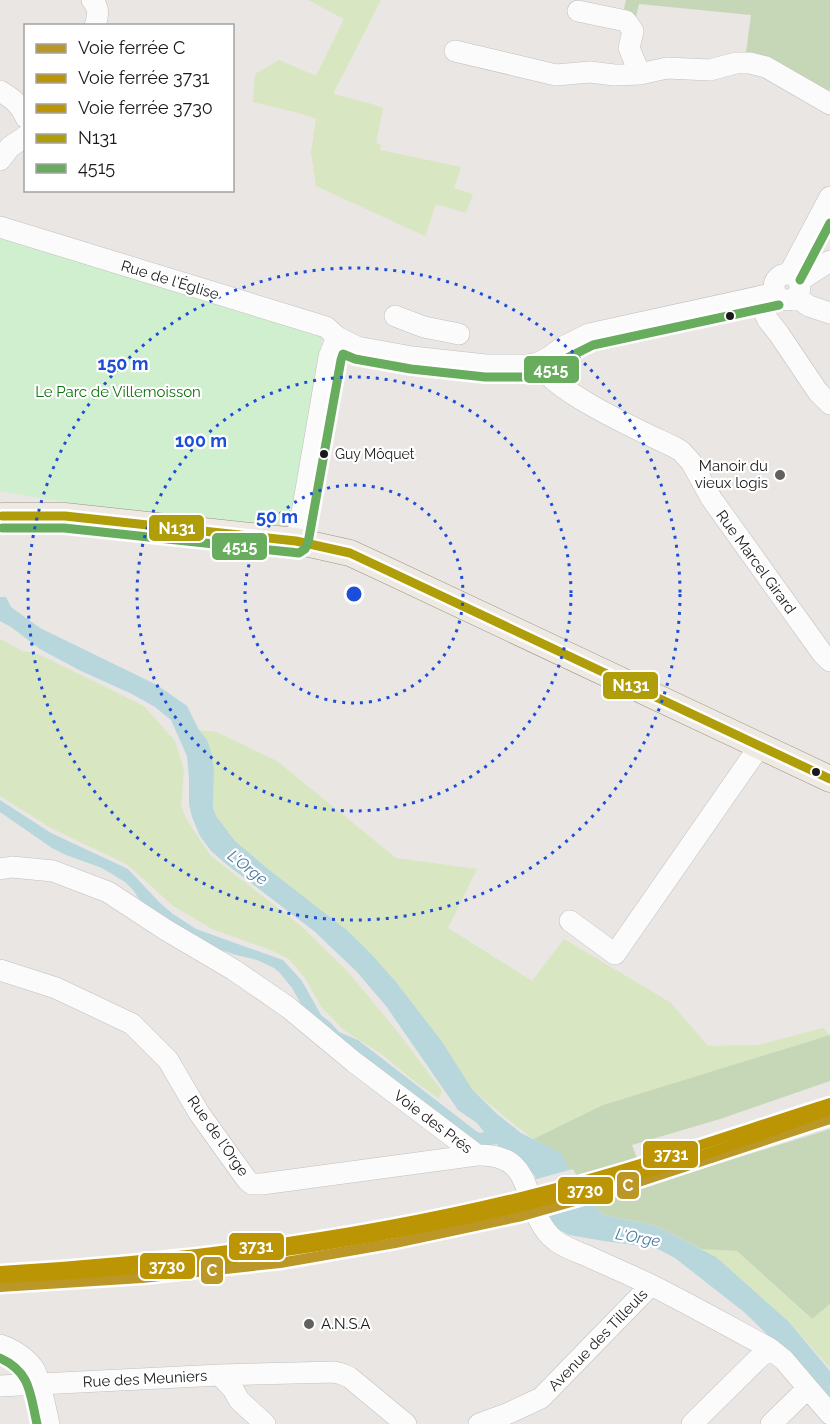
<svg xmlns="http://www.w3.org/2000/svg" width="830" height="1424" viewBox="0 0 830 1424" font-family="Raleway,sans-serif">
<rect width="100%" height="100%" fill="#e9e6e3"/>
<path fill="#d8e6c1" d="M308,0h73l-48,94 39,10 11,4 -7,35 5,2 -1,5 81,17 -7,21 19,6 -7,19 -30,-9 -11,32 -109,-50 -5,-34 5,-33 -17,-6 -46,-11 2,-28 24,-14 37,16 28,-57z
M0,639l22,12 16,3 106,52 31,35 9,29 -3,36 7,16 23,34 90,70 48,47 51,62 42,56 -3,8 -29,-21 -27,-23 -38,-24 -23,-23 -17,-30 -16,-19 -18,-9 -59,-21 -40,-24 -44,-40 -77,-37 -51,-32z
M199,730l17,2 61,29 119,97 81,11 -29,59 84,53 32,-42 107,64 37,43 50,-1 65,-17 7,7 -227,70 -70,34 -27,-21 -34,-29 -29,-46 -47,-61 -48,-51 -80,-62 -33,-28 -19,-25 -3,-8 1,-38z
M701,1249l36,2 74,68 19,-15v64l-41,-46 -73,-65z"/>
<path fill="#c6d7b8" d="M626,0h204v89l-4,5 -81,-34 6,-45 -112,-11 -4,17 -13,-3z
M830,1035v46l-110,38 -88,26 15,41 183,-57v175l-18,15 -75,-68 -36,-2 -45,-23 -52,-11 -18,-16 -25,-45 -28,-15 70,-34z"/>
<path fill="#d0efce" d="M0,235l323,99 -31,188 -13,9 -210,-28 -69,-12z"/>
<path fill="#b7d7dc" d="M0,597h6l5,10 29,21 117,57 30,21 12,24 8,10 4,12 3,18 -1,38 3,8 19,25 33,28 80,62 24,24 24,27 47,61 29,46 25,25 24,19 40,20 25,46 18,16 52,11 60,31 73,65 41,49v31l-41,-47 -22,-21 -23,-22 -69,-54 -19,-10 -52,-7 -35,-6 -20,-11 -14,-48 -4,-5 -32,-22 -2,-5c-10,2 -19,1 -29,-3l-164,-132 -12,-21 -12,-15 -6,-5 -17,-8 -21,-5 -24,-8 -67,-39 -12,-18 -8,-8 -23,-14 -36,-13 -14,-7 -52,-36v-12l51,33 77,36 32,34 13,11 23,15 87,31 19,21 19,34 9,7 9,10 19,8 118,91 4,2 4,-1 -7,-9 -19,-13 -72,-104 -29,-34 -43,-41 -88,-67 -15,-13 -11,-15 -8,-19 -3,-13v-27l-2,-21 -16,-36 -16,-13 -23,-13 -51,-23 -41,-22 -29,-22 -11,-6z"/>
<path fill="#e9e6e3" d="M573,1169l15,28 6,5 -51,13 -10,-35z"/>
<g fill="none" stroke-linecap="round" stroke-linejoin="round">
<defs>
<path id="minor" d="M92,0c8,8 6,16 3,26
M578,11l48,10 7,10 -4,17 11,26
M455,51l101,24 34,-3 24,3 26,-1 27,-6 43,2 26,-7h14l16,4 64,37
M0,91c12,7 21,14 26,27
M0,160l10,-13 16,-11
M0,227l326,100 11,10 20,10 55,10 74,8h42l10,-2 10,-5 15,-11 26,-13 187,-41
M789,274l41,-77
M774 287a13 13 0 1 1 26 0a13 13 0 1 1-26 0Z
M799,281l31,-20
M761,296l1,12 6,12 11,14 39,58 12,12
M796,297l13,9 21,7
M395,316l29,11 35,7
M538,363c17,30 105,69 138,85l5,3 10,11 20,36 111,155 8,8
M296,541l7,-34 26,-150 8,-20
M0,869l12,-2 41,4 55,21 58,38 68,40 55,38 65,54 123,93c64,-2 41,56 79,86 8,6 19,10 29,14 22,10 45,20 66,30 40,20 79,42 118,63l15,12 46,54
M570,921l45,33 144,-207
M0,970l56,18 76,36 36,36 31,53 48,67 5,4h10l215,-29
M0,1345c13,4 26,13 34,24 6,10 12,42 15,55
M220,1375l13,14 6,11 26,24
M0,1386l220,-11 114,-3 8,2 7,3 57,47
M479,1424l30,-11 32,-15 110,-113
M692,1424l77,-76
M771,1424l37,-36"/>
<path id="major" d="M2,516h63l231,25 54,12 26,12 454,214"/>
</defs>
<use href="#minor" stroke="#c1c0bf" stroke-width="22"/>
<use href="#major" stroke="#9e9281" stroke-width="27"/>
<use href="#minor" stroke="#fcfbfb" stroke-width="21"/>
<use href="#major" stroke="#efe9e3" stroke-width="26"/>
<defs>
<path id="bus-1" d="M2,516h63l231,25 54,12 480,226"/>
<path id="bus-2" d="M800,280l30,-57
M2,528h62l235,25 6,-4 3,-6 33,-183 2,-6 12,5 56,10 74,8h43l15,-3 11,-6 15,-11 24,-12 186,-40
M0,1358c31,14 30,36 37,66"/>
</defs>
<use href="#bus-1" stroke="#fff" stroke-width="14"/>
<use href="#bus-2" stroke="#fff" stroke-width="14"/>
<use href="#bus-1" stroke="#af9d09" stroke-width="9"/>
<use href="#bus-2" stroke="#68ac5d" stroke-width="9"/>
<defs>
<path id="rail-1" d="M0,1287l142,-9 138,-15 115,-20 127,-27 95,-27 213,-70"/>
<path id="rail-2" d="M0,1271c174,-10 347,-32 517,-73 106,-25 209,-62 313,-95"/>
<path id="rail-3" d="M0,1278c126,-5 249,-19 373,-41 74,-13 148,-29 221,-49 80,-22 158,-49 236,-78"/>
</defs>
<use href="#rail-1" stroke="#fff" stroke-width="15"/>
<use href="#rail-2" stroke="#fff" stroke-width="15"/>
<use href="#rail-3" stroke="#fff" stroke-width="15"/>
<use href="#rail-1" stroke="#ba9727" stroke-width="10"/>
<use href="#rail-2" stroke="#bc9504" stroke-width="10"/>
<use href="#rail-3" stroke="#bc9504" stroke-width="10"/>
</g>
<g fill="none" stroke="#1d4ed8" stroke-width="3" stroke-dasharray="3 6">
<circle cx="354" cy="594" r="109"/>
<circle cx="354" cy="594" r="217"/>
<circle cx="354" cy="594" r="326"/>
</g>
<g fill="#1a1a1a" stroke="#fff" stroke-width="2">
<circle cx="730" cy="316" r="5"/>
<circle cx="324" cy="454" r="5"/>
<circle cx="816" cy="772" r="5"/>
</g>
<g fill="#626160" stroke="#fff" stroke-width="2">
<circle cx="780" cy="475" r="6"/>
<circle cx="309" cy="1324" r="6"/>
</g>
<g text-anchor="middle" stroke-width="4.5" stroke-linejoin="round" paint-order="stroke">
<g font-size="14" fill="#1a1a1a" stroke="#fff" text-anchor="start">
<text x="335" y="459">Guy Môquet</text>
</g>
<g font-size="15" fill="#1a1a1a" stroke="#fff">
<text transform="translate(170 280) rotate(17)" y="5">Rue de l'Église</text>
<text transform="translate(756 562) rotate(54)" y="5">Rue Marcel Girard</text>
<text transform="translate(433 1122) rotate(37)" y="5">Voie des Prés</text>
<text transform="translate(218 1136) rotate(55)" y="5">Rue de l'Orge</text>
<text transform="translate(598 1340) rotate(-46)" y="5">Avenue des Tilleuls</text>
<text transform="translate(145 1379) rotate(-3)" y="5">Rue des Meuniers</text>
</g>
<g font-size="15" fill="#0e730f" stroke="#fff">
<text x="118" y="397">Le Parc de Villemoisson</text>
</g>
<g font-size="15" fill="#1a1a1a" stroke="#fff" text-anchor="end">
<text x="768" y="471">Manoir du<tspan x="768" dy="17">vieux logis</tspan></text>
<text x="321" y="1329" text-anchor="start">A.N.S.A</text>
</g>
<g font-size="16" font-style="italic" fill="#487a9f" stroke="#fff">
<text transform="translate(248 867) rotate(38)" y="6">L'Orge</text>
<text transform="translate(638 1237) rotate(10)" y="6">L'Orge</text>
</g>
</g>
<circle cx="354" cy="594" r="9" fill="#1d4ed8" stroke="#fff" stroke-width="3"/>
<g font-size="18" text-anchor="middle" font-weight="bold" fill="#1d4ed8" stroke="#fff" stroke-width="4.5" stroke-linejoin="round" paint-order="stroke">
<text x="123" y="370">150 m</text>
<text x="201" y="447">100 m</text>
<text x="277" y="523">50 m</text>
</g>
<g stroke="#fff" stroke-width="2">
<rect x="523" y="355" width="57" height="29" rx="6" fill="#68ac5d"/>
<rect x="148" y="514" width="57" height="28" rx="6" fill="#af9d09"/>
<rect x="211" y="532" width="57" height="29" rx="6" fill="#68ac5d"/>
<rect x="602" y="671" width="57" height="29" rx="6" fill="#af9d09"/>
<rect x="642" y="1140" width="57" height="29" rx="6" fill="#bc9504"/>
<rect x="616" y="1171" width="24" height="29" rx="6" fill="#ba9727"/>
<rect x="557" y="1176" width="57" height="29" rx="6" fill="#bc9504"/>
<rect x="228" y="1232" width="57" height="29" rx="6" fill="#bc9504"/>
<rect x="139" y="1252" width="57" height="28" rx="6" fill="#bc9504"/>
<rect x="200" y="1256" width="24" height="29" rx="6" fill="#ba9727"/>
</g>
<g font-size="16" text-anchor="middle" font-weight="bold" fill="#fff">
<text x="551" y="375">4515</text>
<text x="177" y="534">N131</text>
<text x="240" y="552">4515</text>
<text x="631" y="691">N131</text>
<text x="671" y="1160">3731</text>
<text x="628" y="1191">C</text>
<text x="585" y="1196">3730</text>
<text x="256" y="1252">3731</text>
<text x="167" y="1272">3730</text>
<text x="212" y="1276">C</text>
</g>
<rect x="24" y="24" width="210" height="168" fill="#ffffff" stroke="#a3a3a3" stroke-width="1.5"/>
<rect x="36" y="44" width="30" height="9" fill="#ba9727" stroke="#a3a3a3" stroke-width="1.5"/>
<text x="78" y="54" font-size="18" fill="#1a1a1a">Voie ferrée C</text>
<rect x="36" y="74" width="30" height="9" fill="#bc9504" stroke="#a3a3a3" stroke-width="1.5"/>
<text x="78" y="84" font-size="18" fill="#1a1a1a">Voie ferrée 3731</text>
<rect x="36" y="104" width="30" height="9" fill="#bc9504" stroke="#a3a3a3" stroke-width="1.5"/>
<text x="78" y="114" font-size="18" fill="#1a1a1a">Voie ferrée 3730</text>
<rect x="36" y="134" width="30" height="9" fill="#af9d09" stroke="#a3a3a3" stroke-width="1.5"/>
<text x="78" y="144" font-size="18" fill="#1a1a1a">N131</text>
<rect x="36" y="164" width="30" height="9" fill="#68ac5d" stroke="#a3a3a3" stroke-width="1.5"/>
<text x="78" y="174" font-size="18" fill="#1a1a1a">4515</text>
</svg>
